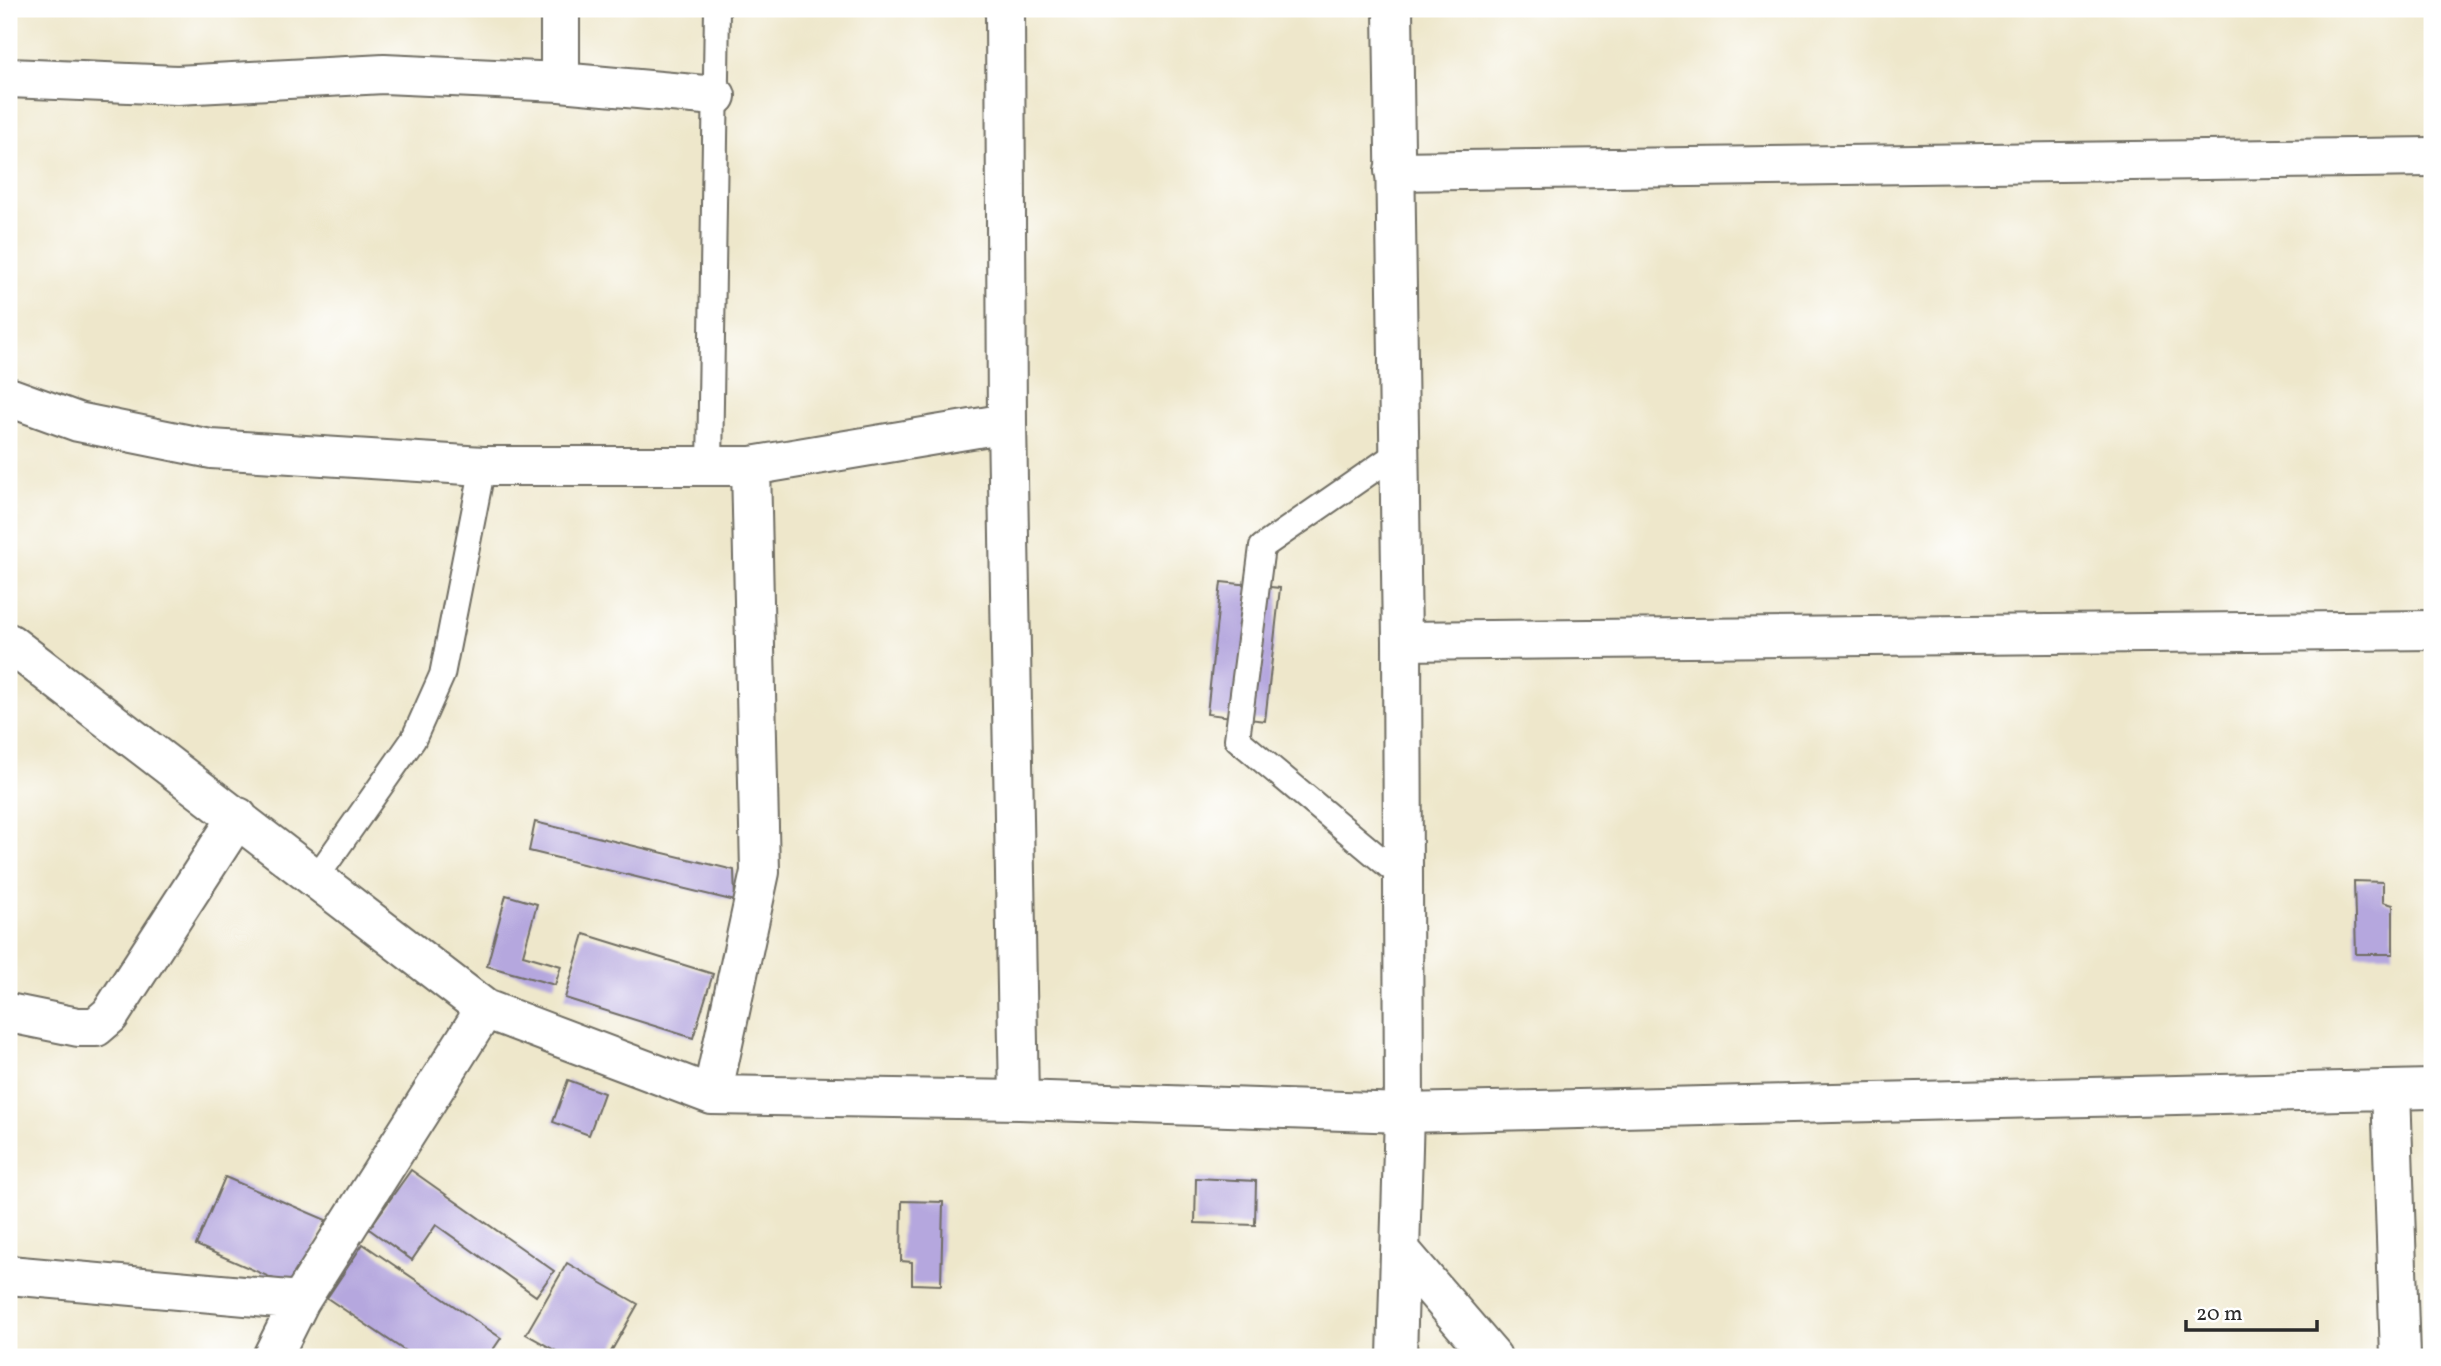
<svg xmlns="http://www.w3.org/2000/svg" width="2441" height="1366" viewBox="0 0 2441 1366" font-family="Vollkorn,serif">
<rect width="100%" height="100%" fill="#fff"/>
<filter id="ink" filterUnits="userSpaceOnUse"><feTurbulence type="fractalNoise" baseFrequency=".0143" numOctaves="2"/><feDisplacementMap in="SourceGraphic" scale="14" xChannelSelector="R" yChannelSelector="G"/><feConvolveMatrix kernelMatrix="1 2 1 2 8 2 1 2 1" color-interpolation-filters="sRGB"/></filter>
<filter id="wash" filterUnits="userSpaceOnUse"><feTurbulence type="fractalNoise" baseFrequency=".00686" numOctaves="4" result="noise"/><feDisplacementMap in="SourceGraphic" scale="28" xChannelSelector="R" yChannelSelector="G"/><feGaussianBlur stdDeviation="1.57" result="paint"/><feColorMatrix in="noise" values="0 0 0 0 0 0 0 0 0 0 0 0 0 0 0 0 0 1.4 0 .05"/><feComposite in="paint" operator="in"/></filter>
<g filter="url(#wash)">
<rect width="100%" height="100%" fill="#eee7cb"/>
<g id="blocks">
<path fill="#b5a7de" d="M1221,582l59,6 -15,133 -58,-7z
M535,822l199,48 1,31 -206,-50z
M2354,881l29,1v20l10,3v49h-37z
M506,895l31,9 -14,51 38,11 -6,19 -68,-19z
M584,934l129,40 -20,64 -128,-40z
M568,1080l36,13 -15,42 -36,-13z
M411,1170l143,101 -18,25 -100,-71 -24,35 -43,-31z
M225,1177l101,43 -29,69 -101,-44z
M1196,1178l60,3 -1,44 -60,-2z
M902,1201l41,1 -2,83 -29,-1v-22l-11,-1z
M363,1244l138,94 -13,19h-74l-87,-59z
M567,1263l71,41 -30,53h-41l-41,-23z"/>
</g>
</g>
<g filter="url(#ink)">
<use href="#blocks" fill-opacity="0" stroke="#6f6d63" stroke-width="2"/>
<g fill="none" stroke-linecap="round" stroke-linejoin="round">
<defs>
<path id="lane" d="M1399,452l-137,95 -25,192 166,139
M710,467l7,-458
M316,878l97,-138 29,-65 41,-209"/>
<path id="street" d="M560,9v73
M1005,9l2,414 12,677
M9,78l168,7 207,-11 176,8 156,14
M1394,171l1038,-14
M9,397l69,25 133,27 272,17h268l256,-43
M1402,641l1030,-11
M9,643l476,366 227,86 307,5 385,13 1028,-24
M9,1013l69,14h18l14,-12 128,-198
M2391,1090l9,267
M712,1095l48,-223 -9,-406
M9,1275l291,26
M272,1357l28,-56 185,-292"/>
<path id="secondary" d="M1393,9l9,632 2,472 -7,244
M1400,1250l92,107"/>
</defs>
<use href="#lane" stroke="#6f6d63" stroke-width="28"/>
<use href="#street" stroke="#6f6d63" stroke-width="42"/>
<use href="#secondary" stroke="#6f6d63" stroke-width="42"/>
<use href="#lane" stroke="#fff" stroke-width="24"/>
<use href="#street" stroke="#fff" stroke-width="38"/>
<use href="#secondary" stroke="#fff" stroke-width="38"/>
</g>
</g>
<rect width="2441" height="1366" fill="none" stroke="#fff" stroke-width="35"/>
<path d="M2186 1320v10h131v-10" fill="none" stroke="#2b2b2b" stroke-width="3.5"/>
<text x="2196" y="1320" font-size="21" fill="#2b2b2b" stroke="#ffffff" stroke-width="5" paint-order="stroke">20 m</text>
</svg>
